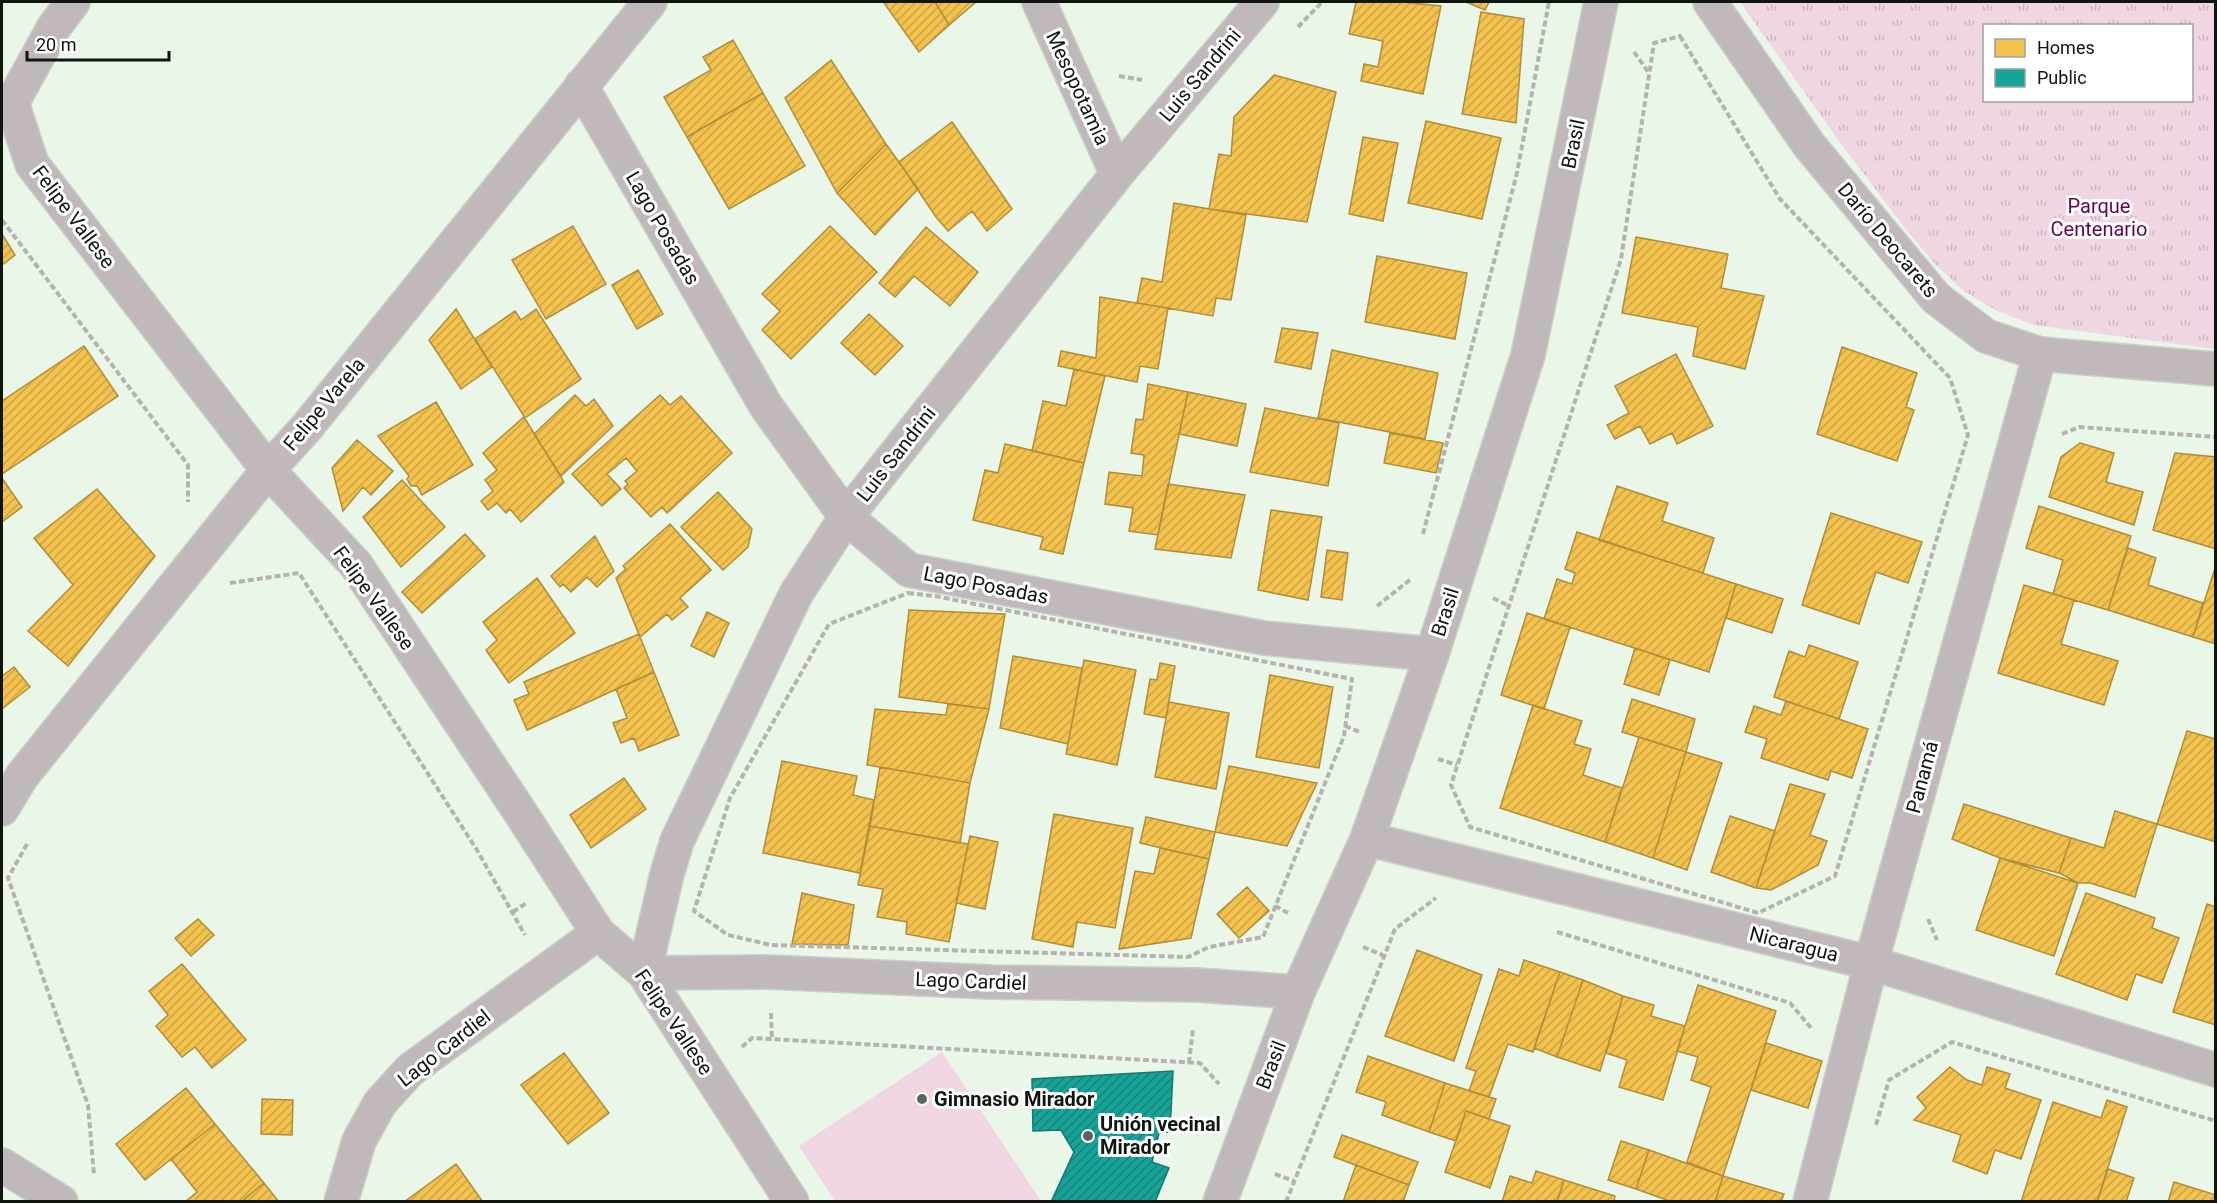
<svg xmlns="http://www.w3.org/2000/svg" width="2217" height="1203" viewBox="0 0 2217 1203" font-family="Roboto,sans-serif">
<defs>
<pattern id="park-tufts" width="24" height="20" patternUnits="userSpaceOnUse" patternTransform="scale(1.5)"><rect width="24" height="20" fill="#f0d5e2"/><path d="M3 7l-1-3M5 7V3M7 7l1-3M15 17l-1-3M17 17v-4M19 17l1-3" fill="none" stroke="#cdb6c1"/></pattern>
<pattern id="homes-hatch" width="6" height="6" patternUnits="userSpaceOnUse" patternTransform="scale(1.5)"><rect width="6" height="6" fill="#f2c14e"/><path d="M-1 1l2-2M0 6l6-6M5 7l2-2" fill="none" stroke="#cea543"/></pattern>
<pattern id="public-hatch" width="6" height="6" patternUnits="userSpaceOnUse" patternTransform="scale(1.5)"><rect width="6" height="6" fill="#17a398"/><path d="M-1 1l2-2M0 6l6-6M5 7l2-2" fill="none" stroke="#13847a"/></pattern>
</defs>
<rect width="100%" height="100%" fill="#e9f6e8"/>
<path fill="#f0d5e2" d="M942,1052l99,149h-206l-36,-55z"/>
<path fill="url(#park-tufts)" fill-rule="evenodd" d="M1740,2h475v347l-181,-24 -39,-15 -31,-19 -29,-27 -27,-32 -69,-91zM1984,26h208v74h-208z"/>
<path fill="url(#homes-hatch)" stroke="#ae8e3a" stroke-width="1.5" d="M886,2h49l14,23 -30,27 -35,-49z
M935,2h41l-27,23z
M1356,2h47l38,4 -18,88 -62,-13 3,-17 14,3 5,-26 -34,-7z
M1466,2h23l-4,8z
M1481,12l43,7 -8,104 -54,-9z
M733,40l30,53 -76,44 -23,-40 47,-27 -8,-13z
M831,60l55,84 -49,49 -52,-95z
M1274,75l62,17 -29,130 -98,-13 10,-55 12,2 3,-39z
M763,93l42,73 -76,43 -42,-72z
M1426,121l75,17 -19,81 -74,-16z
M952,122l60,87 -25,22 -15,-20 -24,20 -12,-14 -37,-55z
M1363,137l35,6 -15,78 -34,-7z
M886,144l32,45 -43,46 -38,-42z
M1174,203l72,12 -15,85 -15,-2 -3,18 -76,-13 5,-25 20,4z
M573,226l33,58 -60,35 -34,-59z
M830,226l47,46 -86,87 -29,-29 18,-19 -18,-17z
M926,227l52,45 -28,34 -36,-30 -19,21 -16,-14z
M2,234l13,21 -13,10z
M1636,237l92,17 -7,34 43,8 -19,73 -52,-13 5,-29 -76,-14z
M1377,256l90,17 -12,66 -90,-17z
M638,270l25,44 -26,15 -25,-44z
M1100,297l68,11 -10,61 -18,-3 -3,16 -79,-16 3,-15 35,7z
M456,309l36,58 -31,22 -32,-49z
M536,309l45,70 -56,39 -50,-79 40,-28 6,9z
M869,314l34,32 -28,29 -34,-32z
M1282,328l36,5 -7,36 -36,-7z
M84,346l34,50 -116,78v-73z
M1842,347l75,26 -11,34 8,3 -17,51 -80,-27z
M1332,350l106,23 -13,66 -107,-21z
M1676,354l37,72 -36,18 -5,-11 -22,11 -10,-18 -25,13 -8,-14 22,-12 -14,-27z
M1074,369l31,7 -21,87 -52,-12 11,-50 23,5z
M1148,384l40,8 -30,143 -29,-4 4,-23 -28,-4 4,-32 33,4 2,-21 -13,-2 5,-34 7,1z
M1188,392l58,12 -9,42 -58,-12z
M575,395l11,11 8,-7 19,27 -52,50 -27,-42z
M660,395l10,10 11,-9 51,57 -65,60 -5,-6 -11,10 -27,-29 4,-4 -3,-3 12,-10 -11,-13 -19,16 14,15 -19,17 -30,-32z
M436,402l37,63 -51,30 -5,-9h-6l-4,-7 2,-3 -31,-40z
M1265,408l74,15 -11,63 -78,-14z
M524,417l40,65 -43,40 -11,-13 -4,4 -9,-10 -9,7 -7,-9 12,-10 -8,-11 12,-10 -14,-17z
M1390,433l53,10 -7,30 -52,-10z
M357,440l36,31 -22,24 -8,-8 -20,24 -11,-43z
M2080,443l34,10 -8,29 37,10 -9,33 -85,-28 12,-40z
M1005,444l79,19 -21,91 -23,-5 3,-12 -70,-17 12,-50 13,3z
M2175,453l41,4v92l-63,-19z
M2,478l20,29 -20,15z
M402,480l43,47 -44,40 -38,-50z
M1168,484l77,11 -14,63 -76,-9z
M1617,486l51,17 -6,18 52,17 -11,35 -104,-33z
M97,489l58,67 -87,110 -40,-35 45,-46 -39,-47z
M718,492l34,37 -4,18 -25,23 -42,-43z
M2039,506l92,30 -23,74 -55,-16 10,-34 -37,-12z
M1271,510l51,7 -14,83 -50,-10z
M1831,513l91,29 -14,41 -32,-11 -17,52 -57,-19z
M670,524l41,46 -31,28 8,9 -16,13 -5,-6 -27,23 -24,-59 10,-9 -3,-3z
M1577,532l159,52 -27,88 -165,-53 13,-40 15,5 3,-11 -10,-4z
M465,534l20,22 -63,57 -20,-21z
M595,536l19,35 -17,16 -10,-10 -16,15 -8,-8 -3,3 -9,-11z
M2128,548l28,10 -8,27 55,18 -10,34 -85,-27z
M1327,550l21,3 -6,47 -21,-3z
M2216,565v79l-23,-7z
M537,578l38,55 -66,50 -23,-33 11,-10 -14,-18z
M1736,584l47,15 -11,34 -46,-15z
M2024,585l50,15 -13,44 57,17 -14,44 -106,-32z
M909,610l96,4 -16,95 -90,-12z
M707,612l22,11 -15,34 -23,-11z
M1527,613l43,14 -26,82 -43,-14z
M639,634l15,38 -127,58 -13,-30 15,-6 -5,-12z
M1809,645l49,17 -19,57 -65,-22 15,-46 16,6z
M1635,648l35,12 -11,35 -35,-11z
M1013,656l69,12 -14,76 -68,-16z
M1084,660l52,10 -19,95 -51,-11z
M1160,663l15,3 -9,52 -22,-4 6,-35 7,1z
M14,667l16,20 -28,22v-33z
M654,672l25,63 -40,16 -5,-13 -13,5 -8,-20 14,-5 -11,-29z
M1270,675l63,12 -14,81 -63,-11z
M1632,699l63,20 -9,33 -64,-20z
M1786,701l82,28 -16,49 -21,-7 -3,9 -67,-22 6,-19 -22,-7 9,-26 27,9z
M1169,702l60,11 -13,76 -61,-12z
M948,704l41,5 -19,74 -103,-18 8,-56 71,6z
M1533,705l49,16 -8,23 17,5 -8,26 39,13 -17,54 -105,-34z
M2187,731l29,8v103l-59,-18z
M1639,737l47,15 -33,106 -48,-16z
M1686,752l36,11 -35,107 -34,-12z
M782,761l75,15 -4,19 21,5 -14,73 -97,-20z
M1229,766l88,17 -30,63 -72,-14z
M880,767l90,16 -10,60 -90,-17z
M624,778l22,31 -55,39 -21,-33z
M1790,784l35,10 -15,41 17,6 -9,24 -47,25 -15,-2z
M1964,804l107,34 -12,35 -59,-15 -48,-19z
M2115,811l42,13 -22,73 -45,-14h-12l-19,-10 12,-35 33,10z
M1054,814l79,14 -18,100 -38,-6 -4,25 -41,-8z
M1730,816l45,15 -19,57 -45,-16z
M1146,817l69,15 -6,27 -69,-16z
M870,826l98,18 -19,98 -43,-8 1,-12 -30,-5 6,-28 -25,-4z
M970,836l28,6 -13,67 -29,-6z
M1160,848l49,11 -18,79 -72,11 16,-78 19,3z
M2000,858l78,25 -24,73 -78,-26z
M1247,887l22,24 -30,27 -22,-24z
M802,893l52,12 -6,40 -56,-1z
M2086,893l69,25 -3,10 27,10 -17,45 -26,-9 -9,26 -71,-26z
M2207,904l9,3v118l-43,-13z
M198,919l16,16 -23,21 -16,-18z
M1417,950l65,25 -28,86 -69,-25z
M1524,960l36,12 -27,80 -25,-8 -19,53 -20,-6 7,-20 -10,-3 33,-99 20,7z
M182,964l64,76 -34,28 -17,-21 -13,10 -26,-31 12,-11 -19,-24z
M1560,972l23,8 -26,77 -23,-9z
M1583,980l40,16 -23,75 -43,-14z
M1698,985l78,26 -53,165 -36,-14 24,-75 -20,-7 7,-23 -21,-6z
M1623,996l31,9 -3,11 34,10 -22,74 -44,-13 8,-27 -21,-7z
M1766,1043l56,18 -14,47 -57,-18z
M564,1053l45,60 -41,31 -47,-59z
M1368,1056l77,27 -16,49 -47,-17 4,-13 -30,-10z
M1950,1067l17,13 15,5 5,-18 23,7 -5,14 36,12 -20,59 -26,-9 -8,24 -34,-13 8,-26 -47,-15 12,-12 -9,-11z
M1445,1083l51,16 -7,20 -23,-8 -10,30 -27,-9z
M186,1088l29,36 -70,56 -29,-36z
M262,1099l31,1 -1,35 -31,-1z
M2107,1100l20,7 -30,95h-76l32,-100 48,16z
M1466,1111l44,15 -20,62 -45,-16z
M215,1124l49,59 -23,19h-56l12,-10 -26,-33z
M1342,1135l76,27 -9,23 -75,-28z
M1621,1141l28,9 -13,39 -28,-9z
M1649,1150l74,26 -8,26h-43l-36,-13z
M456,1164l27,38h-79z
M1356,1165l53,20 -6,17h-60z
M2108,1169l26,9 -8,24h-29z
M1536,1171l28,9 -7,22h-55l8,-26 22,7z
M1723,1176l61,18 -3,8h-66z
M1564,1180l51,16 -1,6h-57z
M2174,1182l42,13v7h-48z
M264,1183l15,19h-38z"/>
<path fill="url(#public-hatch)" stroke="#14796e" stroke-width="1.5" d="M1173,1071l-3,61 -11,1 -7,29 17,6 -14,34h-104l23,-50 -13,-22 -28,1 -1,-52z"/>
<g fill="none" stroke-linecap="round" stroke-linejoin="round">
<defs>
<path id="minor" d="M73,2l-19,25 -42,76 20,61 236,306 88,95 166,250 76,118 46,40 148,229
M1039,2l78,172
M581,86l185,320 80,111 63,53 355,68 168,16
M2,809l20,-33 246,-306 39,-43 343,-425
M1367,839l504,124 345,107
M644,973l23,-99 10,-33 119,-247 50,-77 271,-343 145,-172
M644,973l123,-1 224,10 207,3 100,7
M2,1165l59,37
M341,1202l18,-61 21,-38 30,-33 188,-137
M1220,1202l78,-210 69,-153 65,-185 96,-299 73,-353
M1810,1202l61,-239 169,-609"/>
<path id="tertiary" d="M1710,2l99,143 127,153 50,38 54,18 176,15"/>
</defs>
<use href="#minor" stroke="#c7d1c6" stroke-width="36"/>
<use href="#tertiary" stroke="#c7d1c6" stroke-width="36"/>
<path stroke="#b5b2b2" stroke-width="4" stroke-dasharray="6 3" stroke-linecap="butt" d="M1298,27l24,-25
M1680,36l100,163 170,179 18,57 -133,441 -77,37 -288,-86 -19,-42 170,-526 33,-216z
M1634,52l15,21
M1119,76l23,4
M2,220l186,245v37
M2062,434l17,-7 137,10
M1423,534l94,-361 32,-171
M230,583l69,-10 178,277 48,85
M908,593l27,3 417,83 -8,57 -81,201 -54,10 -21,10 -417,-12 -43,-10 -34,-24 36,-113 99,-174z
M1493,598l16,8
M1377,606l34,-27
M1345,726l15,6
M1438,759l19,6
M27,844l-19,34 80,227 6,70
M1275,906l13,7
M513,912l15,-10
M1928,919l9,21
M1557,932l233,71 22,26
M1363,947l22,9
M771,1013l1,26
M742,1047l10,-9 448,25 19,21
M1189,1063l4,-35
M1876,1125l13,-45 63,-38 264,79
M1275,1174l19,7
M1286,1202l109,-273 41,-31"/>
<use href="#minor" stroke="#c1b8bc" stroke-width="33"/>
<use href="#tertiary" stroke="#c1b8bc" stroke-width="33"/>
</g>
<g fill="#5b645a" stroke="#fff" stroke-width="2">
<circle cx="922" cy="1099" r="6"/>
<circle cx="1088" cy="1136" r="6"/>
</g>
<g text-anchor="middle" stroke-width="6" stroke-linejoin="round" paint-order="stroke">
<g font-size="20" fill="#0e160d" stroke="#fff">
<text transform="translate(1200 75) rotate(-50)" y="7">Luis Sandrini</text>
<text transform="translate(1078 88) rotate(65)" y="7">Mesopotamia</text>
<text transform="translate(1573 144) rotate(-78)" y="7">Brasil</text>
<text transform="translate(74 217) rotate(53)" y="7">Felipe Vallese</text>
<text transform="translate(663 228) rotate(60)" y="7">Lago Posadas</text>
<text transform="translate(1888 240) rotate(50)" y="7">Darío Deocarets</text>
<text transform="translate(324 404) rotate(-50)" y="7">Felipe Varela</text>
<text transform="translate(896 454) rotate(-52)" y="7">Luis Sandrini</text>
<text transform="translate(986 585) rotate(11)" y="7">Lago Posadas</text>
<text transform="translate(374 598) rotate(54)" y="7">Felipe Vallese</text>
<text transform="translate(1445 612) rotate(-72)" y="7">Brasil</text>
<text transform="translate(1922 777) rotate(-75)" y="7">Panamá</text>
<text transform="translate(1794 944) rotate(14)" y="7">Nicaragua</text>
<text transform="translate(971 981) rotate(2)" y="7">Lago Cardiel</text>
<text transform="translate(674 1022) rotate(56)" y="7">Felipe Vallese</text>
<text transform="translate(444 1048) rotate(-38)" y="7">Lago Cardiel</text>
<text transform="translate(1271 1065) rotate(-69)" y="7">Brasil</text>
</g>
<g font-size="20" fill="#6b0050" stroke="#fff">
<text x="2099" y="213">Parque<tspan x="2099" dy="23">Centenario</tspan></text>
</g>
<g font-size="20" font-weight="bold" fill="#0e160d" stroke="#fff" text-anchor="start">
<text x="934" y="1106">Gimnasio Mirador</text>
<text x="1100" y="1131">Unión vecinal<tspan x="1100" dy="23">Mirador</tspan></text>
</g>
</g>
<rect width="2217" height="1203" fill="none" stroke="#0e160d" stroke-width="6"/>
<rect x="1983" y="24" width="210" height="78" fill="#ffffff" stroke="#9fa29e" stroke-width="1.5"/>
<rect x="1995" y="39" width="30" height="18" fill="#f2c14e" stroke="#9fa29e" stroke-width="1.5"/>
<text x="2037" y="54" font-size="18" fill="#0e160d">Homes</text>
<rect x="1995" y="69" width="30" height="18" fill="#17a398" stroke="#9fa29e" stroke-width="1.5"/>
<text x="2037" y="84" font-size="18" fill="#0e160d">Public</text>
<path d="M27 51v9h142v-9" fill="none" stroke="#0e160d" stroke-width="3"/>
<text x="36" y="51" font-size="18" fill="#0e160d" stroke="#ffffff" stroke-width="4.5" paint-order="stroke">20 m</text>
</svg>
